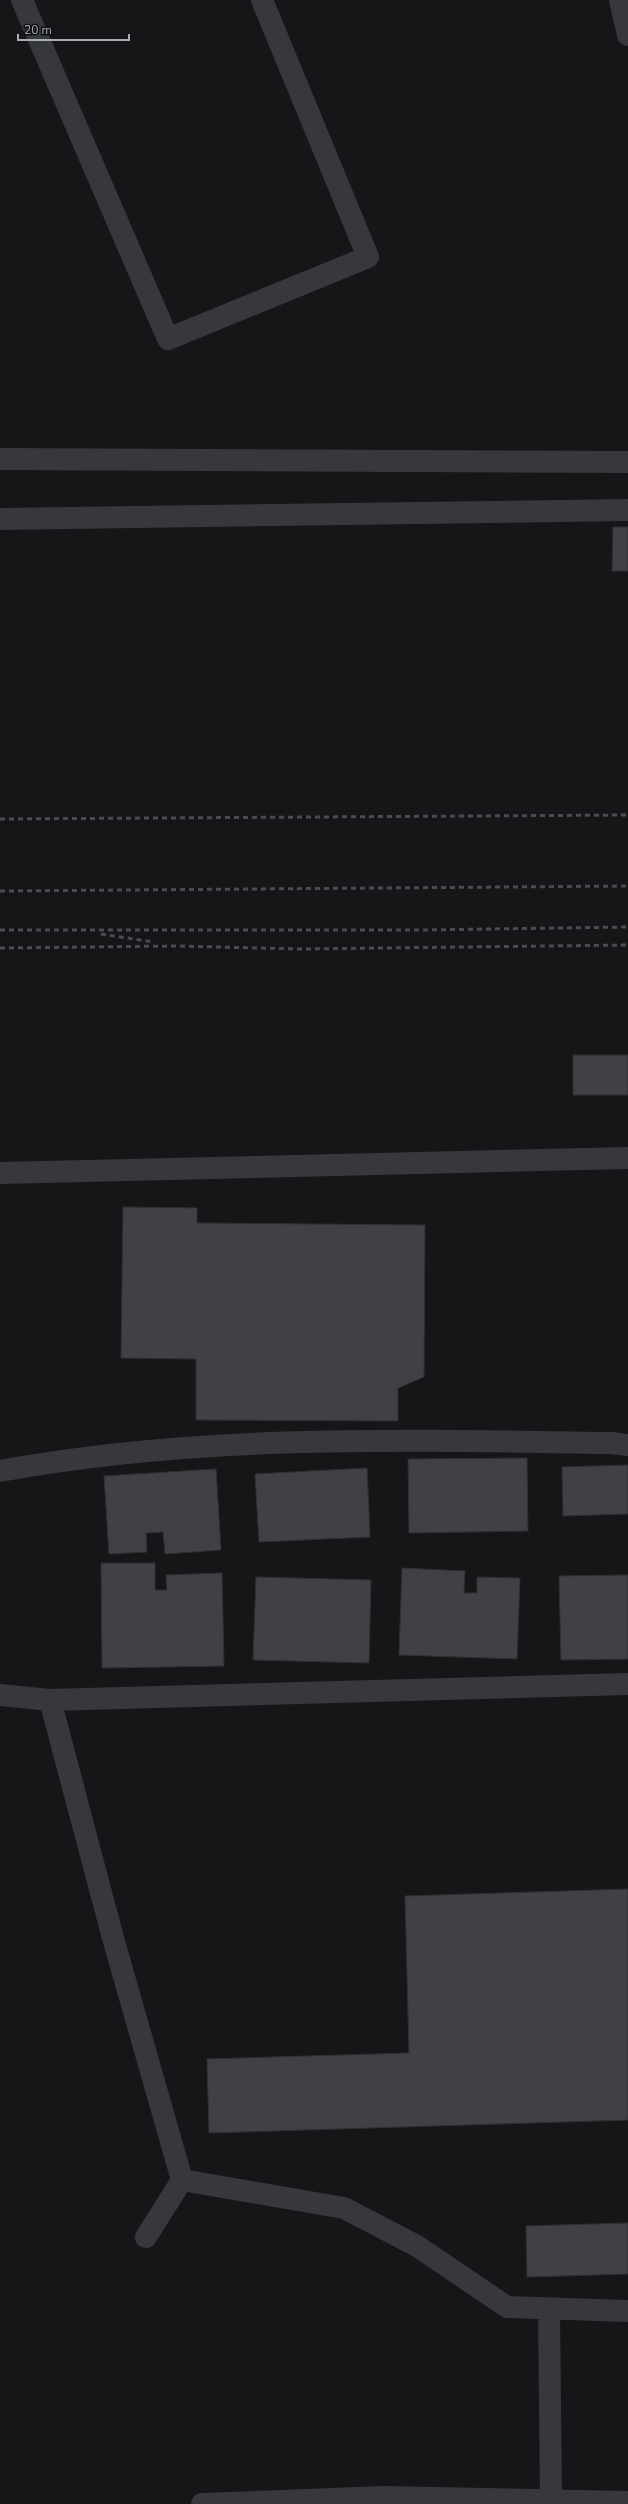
<svg xmlns="http://www.w3.org/2000/svg" width="628" height="2504" viewBox="0 0 628 2504" font-family="'Nunito Sans',sans-serif">
<rect width="100%" height="100%" fill="#161618"/>
<path fill="#404145" stroke="#303034" d="M613,527h15v44h-16z
M573,1055h55v40h-55z
M123,1207l74,1v15l228,2 -1,152 -26,11v33l-202,-1v-61l-75,-1z
M527,1458l1,73 -119,2 -1,-74z
M628,1465v49l-65,2 -1,-49z
M367,1468l3,69 -111,5 -4,-68z
M216,1469l5,81 -56,4 -2,-22 -17,1 1,19 -38,2 -5,-78z
M101,1563h54v27h12l-1,-15 56,-2 2,93 -122,2z
M402,1568l63,3 -1,22h13v-16l43,1 -3,81 -118,-4z
M628,1575v84l-67,1 -2,-84z
M256,1577l115,3 -2,83 -116,-3z
M628,1889v231l-419,13 -2,-74 202,-6 -4,-157z
M628,2223v51l-101,3 -1,-51z"/>
<g fill="none" stroke-linecap="round" stroke-linejoin="round">
<path stroke="#37383d" stroke-width="22" d="M22,0l146,339 200,-82 -106,-257
M620,0l8,35
M0,459l628,3
M0,519l628,-9
M0,1173l628,-15
M0,1471c201,-37 408,-31 611,-28l17,2
M0,1695l50,5 578,-16
M50,1700l63,238 69,242 -36,57
M182,2180l162,28 73,38 90,61 121,4
M549,2309l2,191
M202,2504l182,-7 244,5"/>
<path stroke="#4a4c52" stroke-width="3" stroke-dasharray="5 4" stroke-linecap="butt" d="M0,819l628,-4
M0,891l628,-5
M0,930h421l207,-3
M101,934l52,8
M0,948l176,-2 125,3 327,-4"/>
</g>
<path d="M18 34v6h111v-6" fill="none" stroke="#a8adb8" stroke-width="2"/>
<text x="24" y="34" font-size="12" fill="#a8adb8" stroke="#111113" stroke-width="3" paint-order="stroke">20 m</text>
</svg>
